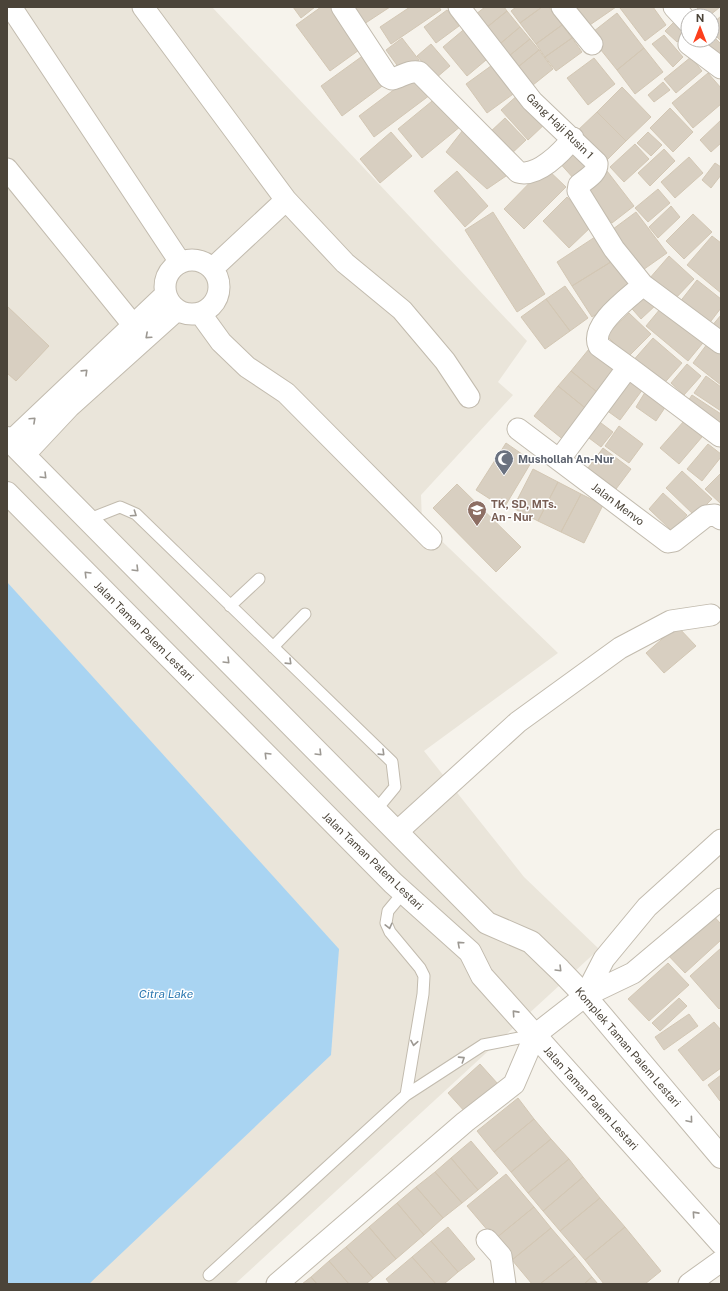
<svg xmlns="http://www.w3.org/2000/svg" width="728" height="1291" viewBox="0 0 728 1291" font-family="'Public Sans',sans-serif">
<rect width="100%" height="100%" fill="#f6f3ec"/>
<path fill="#eae5da" d="M7,7h205l315,334 -29,41 15,13 -92,100 1,27 136,131 -134,98 100,126 75,72 -364,335h-228z"/>
<path fill="#a9d4f2" d="M7,582l332,367 -8,106 -242,229h-82z"/>
<path fill="#d8cfc1" stroke="#d3c7b4" d="M293,7h22l-14,11z
M321,7h17l28,38 -36,26 -34,-46z
M348,7h42l-29,19z
M410,7h29l2,3 -50,34 -11,-17z
M485,7h19l3,4 -26,21 -10,-14z
M516,7h26l-22,16 -9,-12z
M542,7h7l13,18 -26,19 -16,-21z
M568,7h48l-32,22z
M622,7h31l13,18 -21,16 -25,-33z
M699,7h21l-11,9h-14l-2,-3z
M447,10l12,16 -23,17 -12,-16z
M507,11l13,16 -25,21 -14,-16z
M617,13l27,35 -27,22 -28,-35z
M721,16v25l-9,-9v-8z
M676,20l12,12 -11,10 -12,-11z
M562,25l10,13 -27,19 -9,-13z
M468,26l24,29 -25,21 -24,-29z
M520,27l10,12 -26,21 -9,-12z
M664,35l19,22 -10,10 -21,-23z
M712,35l9,9v22l-22,-20 6,-6h7z
M402,38l17,22 -17,12 -16,-22z
M572,38l10,14 -26,19 -11,-14z
M530,39l9,11 -26,21 -9,-11z
M431,44l19,22 -14,12 -19,-22z
M644,48l19,24 -28,22 -18,-24z
M539,50l14,19 -25,20 -15,-18z
M368,52l21,29 -47,35 -21,-30z
M691,57l11,14 -26,22 -12,-14z
M594,58l21,26 -27,21 -21,-27z
M495,63l21,29 -29,21 -21,-29z
M708,73l13,15v16l-28,24 -21,-25z
M415,74l15,21 -56,42 -15,-21z
M663,82l7,8 -16,12 -6,-7z
M622,87l29,30 -25,24 -29,-29z
M520,93l27,29 -19,18 -27,-30z
M437,97l24,29 -39,32 -24,-29z
M670,108l23,24 -20,20 -23,-24z
M597,112l29,29 -21,21 -29,-30z
M505,118l21,22 -17,16 -21,-22z
M721,120v23l-10,9 -11,-12z
M466,126l43,48 -22,15 -41,-37z
M391,132l21,24 -32,27 -20,-24z
M648,132l14,13 -11,11 -14,-13z
M635,144l14,15 -25,23 -14,-15z
M573,146l18,20 -16,14 -18,-20z
M664,149l11,12 -25,25 -12,-13z
M689,157l14,16 -28,25 -14,-16z
M715,163l6,4v8l-10,13 -9,-8z
M545,167l21,20 -42,42 -20,-20z
M457,171l31,35 -23,21 -31,-36z
M607,171l27,35 -22,17 -27,-34z
M658,189l12,14 -22,19 -13,-14z
M567,197l26,28 -24,23 -26,-27z
M671,206l9,11 -22,21 -9,-11z
M493,212l52,82 -28,18 -52,-82z
M636,212l31,41 -27,19 -31,-40z
M693,214l19,18 -28,27 -18,-18z
M598,235l16,25 -42,26 -15,-24z
M712,236l9,7v50l-34,-28z
M669,256l25,23 -21,22 -24,-22z
M614,260l20,31 -42,26 -20,-31z
M697,280l24,19v9l-13,17 -29,-22z
M565,286l23,32 -18,13 -24,-32z
M642,287l15,17 -16,15 -15,-17z
M546,299l24,32 -25,18 -24,-32z
M665,303l42,35 -19,23 -42,-35z
M7,306l42,40 -33,35 -9,-8z
M629,313l22,21 -23,23 -22,-22z
M721,315v19l-10,-7z
M653,338l29,25 -22,25 -29,-25z
M710,340l11,8v37l-28,-22z
M589,349l31,25 -18,22 -31,-25z
M687,364l14,12 -17,19 -13,-12z
M571,371l31,25 -13,15 -31,-25z
M628,372l18,13 -26,35 -18,-13z
M706,376l15,11v24l-27,-18z
M558,386l31,25 -24,30 -31,-25z
M647,389l21,14 -12,18 -20,-14z
M692,395l29,19v6l-5,8 -32,-21z
M597,420l16,12 -12,15 -16,-12z
M684,421l18,16 -23,27 -19,-16z
M619,426l24,18 -14,19 -24,-17z
M506,443l26,18 -28,47 -28,-18z
M708,444l13,10v3l-19,24 -15,-12z
M603,448l28,21 -15,20 -28,-21z
M533,469l25,13 -20,39 -25,-13z
M682,471l30,28 -17,17 -29,-28z
M721,473v31l-16,-15z
M558,482l23,12 -20,38 -23,-11z
M457,484l64,63 -25,25 -63,-64z
M663,493l24,22 -15,16 -23,-22z
M581,494l22,11 -19,38 -23,-11z
M677,626l19,20 -32,27 -18,-20z
M709,911l12,13v16l-36,33 -20,-21z
M721,948v59l-2,2 -29,-33z
M668,963l21,22 -40,36 -21,-22z
M679,998l8,8 -27,25 -8,-8z
M689,1014l9,12 -34,24 -9,-13z
M714,1022l7,8v38l-18,13 -25,-31z
M480,1064l18,20 -32,29 -18,-20z
M721,1075v25l-1,1 -12,-16z
M518,1098l16,21 -40,33 -17,-21z
M534,1119l17,20 -40,33 -17,-20z
M551,1139l18,20 -41,34 -17,-21z
M471,1141l27,32 -20,17 -27,-32z
M451,1158l27,32 -16,13 -27,-31z
M569,1159l14,18 -40,34 -15,-18z
M435,1172l27,31 -19,15 -27,-31z
M506,1174l28,33 -39,32 -28,-33z
M583,1177l17,21 -40,33 -17,-20z
M416,1187l27,31 -19,17 -27,-32z
M600,1198l25,29 -40,33 -25,-29z
M397,1203l27,32 -28,24 -27,-32z
M534,1207l17,21 -39,32 -17,-21z
M369,1227l27,32 -23,19 -27,-31z
M448,1227l27,32 -17,13 -27,-31z
M625,1227l36,44 -16,13h-41l-19,-24z
M551,1228l24,28 -35,28h-8l-20,-24z
M431,1241l27,31 -14,12h-8l-24,-27z
M346,1247l27,31 -7,6h-17l-20,-23z
M575,1256l17,21 -8,7h-44z
M412,1257l24,27h-46l-4,-5z
M329,1261l20,23h-32l-6,-7z
M311,1277l6,7h-15z
M592,1277l6,7h-14z"/>
<g fill="none" stroke-linecap="round" stroke-linejoin="round">
<defs>
<path id="service" d="M87,520l33,-13 16,7 256,248 3,25 -19,23
M230,606l29,-27
M273,647l32,-33
M403,893l-15,18 -2,12 4,9 30,36 4,8 -1,18 -17,101
M209,1275l197,-180 77,-50 52,-10"/>
<path id="minor" d="M11,7l169,255
M143,7l143,193 59,63 57,47 43,51 24,36
M342,7l46,70 4,2c9,-2 17,-9 27,-7l99,100c19,6 44,-20 55,-34
M459,7l73,94 65,62c1,10 -11,16 -18,22l-1,6 36,58 29,36 78,58
M562,7l30,37
M674,7l14,15
M690,40l-1,4 32,24
M7,169l127,157
M165 287a27 27 0 1 1 54 0a27 27 0 1 1-54 0Z
M213,268l73,-68
M200,313l21,29 26,25 39,26 145,146
M628,367l-29,-21c-10,-21 31,-49 44,-61
M518,429l150,113 6,-1 32,-25 9,-1 6,4
M10,442l156,-148
M24,455l45,-48 108,-97
M559,460l69,-93 92,69
M397,832l121,-110 102,-74 51,-27 40,-6
M585,996l19,-37 43,-52 74,-67
M487,1240l14,16 4,28
M277,1284l188,-162 49,-38 21,-49 50,-39 48,-23 88,-74
M689,1284l32,-23"/>
<path id="tertiary" d="M7,438l480,485 44,19 29,28 25,26 136,161
M7,493l386,390 77,69 12,24 239,267"/>
</defs>
<use href="#service" stroke="#c2bbae" stroke-width="13"/>
<use href="#minor" stroke="#c2bbae" stroke-width="23"/>
<use href="#tertiary" stroke="#c2bbae" stroke-width="24"/>
<use href="#service" stroke="#fff" stroke-width="11"/>
<use href="#minor" stroke="#fff" stroke-width="21"/>
<use href="#tertiary" stroke="#fff" stroke-width="22"/>
</g>
<defs><path id="oneway-chevron" d="M-2-3.5L2.5 0L-2 3.5" fill="none" stroke-width="1.6" stroke-linecap="round" stroke-linejoin="round"/></defs>
<g stroke="#9c9892">
<use href="#oneway-chevron" transform="translate(148 336) rotate(138)"/>
<use href="#oneway-chevron" transform="translate(85 372) rotate(-44)"/>
<use href="#oneway-chevron" transform="translate(33 420) rotate(-43)"/>
<use href="#oneway-chevron" transform="translate(44 476) rotate(45)"/>
<use href="#oneway-chevron" transform="translate(134 514) rotate(34)"/>
<use href="#oneway-chevron" transform="translate(136 569) rotate(45)"/>
<use href="#oneway-chevron" transform="translate(87 574) rotate(-135)"/>
<use href="#oneway-chevron" transform="translate(227 661) rotate(45)"/>
<use href="#oneway-chevron" transform="translate(289 662) rotate(44)"/>
<use href="#oneway-chevron" transform="translate(319 753) rotate(45)"/>
<use href="#oneway-chevron" transform="translate(382 753) rotate(44)"/>
<use href="#oneway-chevron" transform="translate(267 755) rotate(-135)"/>
<use href="#oneway-chevron" transform="translate(389 926) rotate(76)"/>
<use href="#oneway-chevron" transform="translate(460 944) rotate(-138)"/>
<use href="#oneway-chevron" transform="translate(559 969) rotate(45)"/>
<use href="#oneway-chevron" transform="translate(515 1013) rotate(-132)"/>
<use href="#oneway-chevron" transform="translate(414 1043) rotate(100)"/>
<use href="#oneway-chevron" transform="translate(462 1059) rotate(-33)"/>
<use href="#oneway-chevron" transform="translate(690 1120) rotate(50)"/>
<use href="#oneway-chevron" transform="translate(695 1214) rotate(-132)"/>
</g>
<defs>
<symbol id="mosque-pin" viewBox="-11 -11 22 30"><path d="M0 17L-7.5 6A9.5 9.5 0 1 1 7.5 6Z" fill="#6b7280" stroke="#fff"/><path d="M3.5-4.9A6 6 0 1 0 3.5 4.9A5 5 0 1 1 3.5-4.9Z" fill="#fff"/></symbol>
<symbol id="school-pin" viewBox="-11 -11 22 30"><path d="M0 17L-7.5 6A9.5 9.5 0 1 1 7.5 6Z" fill="#8d6e63" stroke="#fff"/><path d="M0-5L7-2L0 1L-7-2ZM-4 1L0 2.5L4 1V4Q0 6-4 4Z" fill="#fff"/></symbol>
</defs>
<g fill-rule="evenodd">
<use href="#mosque-pin" x="493" y="448" width="22" height="30"/>
<use href="#school-pin" x="466" y="499" width="22" height="30"/>
</g>
<g text-anchor="middle" stroke-width="3" stroke-linejoin="round" paint-order="stroke">
<g font-size="11" fill="#4b4439" stroke="#fff">
<text transform="translate(560 126) rotate(44)" y="4">Gang Haji Rusin 1</text>
<text transform="translate(618 504) rotate(37)" y="4">Jalan Menvo</text>
<text transform="translate(144 631) rotate(45)" y="4">Jalan Taman Palem Lestari</text>
<text transform="translate(373 861) rotate(44)" y="4">Jalan Taman Palem Lestari</text>
<text transform="translate(628 1047) rotate(49)" y="4">Komplek Taman Palem Lestari</text>
<text transform="translate(591 1098) rotate(48)" y="4">Jalan Taman Palem Lestari</text>
</g>
<g font-size="11" font-weight="bold" fill="#5b616d" stroke="#fff" text-anchor="start">
<text x="518" y="463">Mushollah An-Nur</text>
</g>
<g font-size="11" font-weight="bold" fill="#785e54" stroke="#fff" text-anchor="start">
<text x="491" y="508">TK, SD, MTs.<tspan x="491" dy="13">An - Nur</tspan></text>
</g>
<g font-size="12" font-style="italic" fill="#2e7ab2" stroke="#fff">
<text x="166" y="998">Citra Lake</text>
</g>
</g>
<rect width="728" height="1291" fill="none" stroke="#4b4439" stroke-width="16"/>
<g transform="translate(700 28)"><circle r="19" fill="#ffffff" stroke="#b7b4b0"/>
<path d="M0-3L7 15L0 10L-7 15Z" fill="#fc3f1d"/>
<text y="-6" font-size="11" font-weight="bold" text-anchor="middle" fill="#4b4439">N</text>
</g>
</svg>
